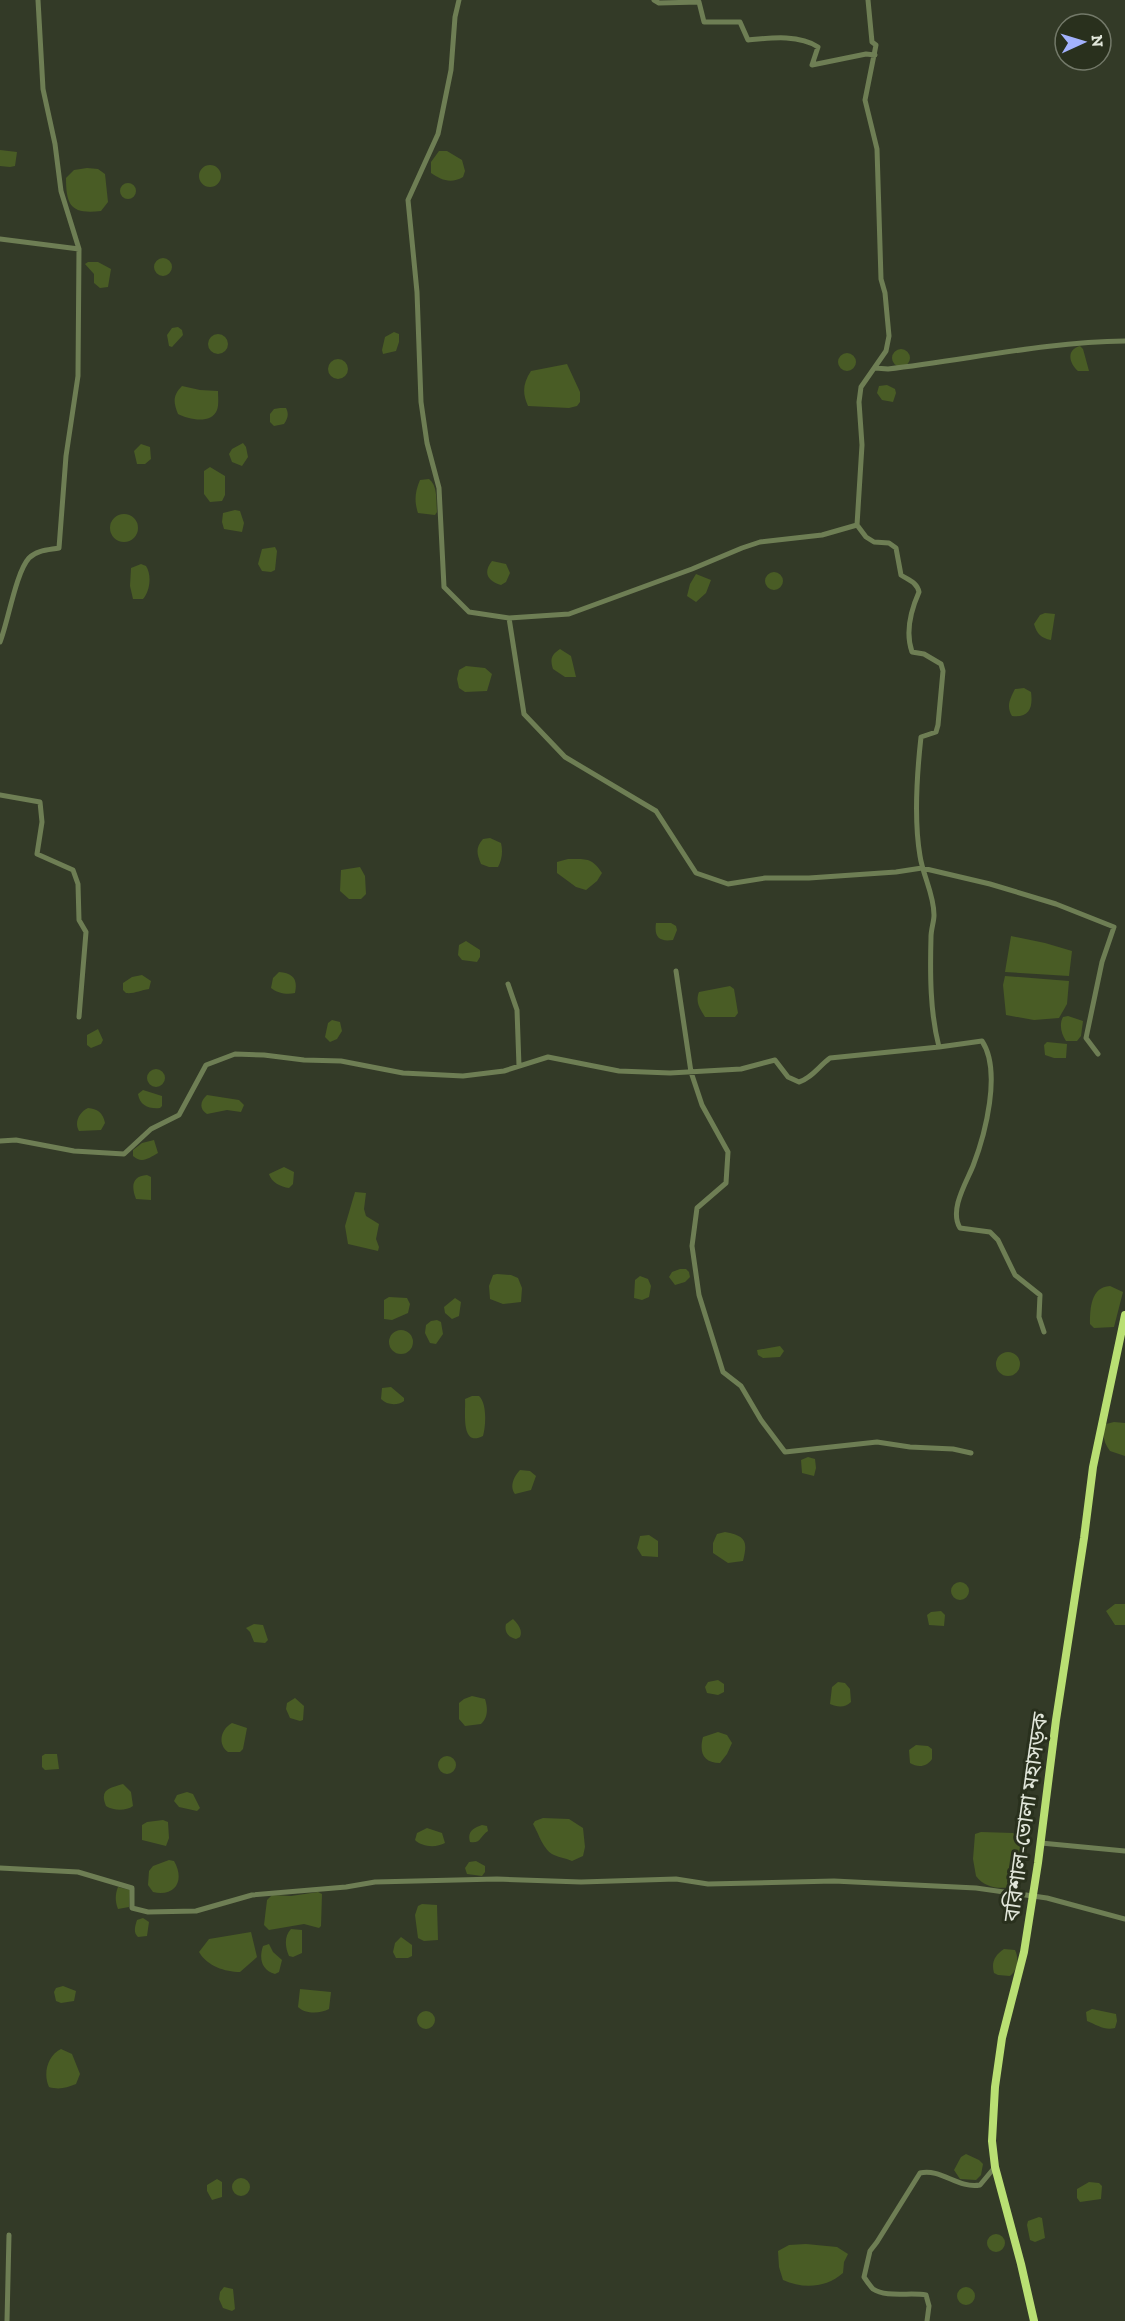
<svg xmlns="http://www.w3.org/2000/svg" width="1125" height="2321" viewBox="0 0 1125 2321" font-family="'Zilla Slab','Noto Sans Bengali',serif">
<rect width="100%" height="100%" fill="#333a27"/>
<path fill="#495c25" d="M0,150l17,2 -2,14 -5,1 -10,-1z
M439,151h8l15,9 3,11 -2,6c-12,7 -22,3 -32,-4v-11z
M199 176a11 11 0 1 1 22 0a11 11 0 1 1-22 0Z
M87,168l11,1 7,5 3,28 -7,9c-29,3 -35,-4 -35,-33l8,-8z
M120 191a8 8 0 1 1 16 0a8 8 0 1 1-16 0Z
M154 267a9 9 0 1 1 18 0a9 9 0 1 1-18 0Z
M88,262h10l13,7 -3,18 -8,1 -6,-5v-9l-9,-10z
M178,327l4,3 1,5 -11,12 -3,-1 -2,-11 5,-7z
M394,332l5,2v8l-3,9 -13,3 -1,-4 3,-13z
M208 344a10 10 0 1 1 20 0a10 10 0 1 1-20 0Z
M1080,346l3,3 6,22h-11c-9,-8 -12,-21 2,-25z
M892 358a9 9 0 1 1 18 0a9 9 0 1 1-18 0Z
M838 362a9 9 0 1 1 18 0a9 9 0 1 1-18 0Z
M328 369a10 10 0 1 1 20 0a10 10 0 1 1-20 0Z
M567,364l13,28v10l-3,4 -8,2 -41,-2c-6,-13 -5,-23 3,-35z
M887,385l8,4 1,4 -3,9 -11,-2 -5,-7 2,-7z
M182,386l18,4 18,1c0,5 1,14 -1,19 -6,15 -29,9 -39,4 -5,-12 -5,-19 4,-28z
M280,408h6c3,6 2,10 -2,16l-10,2 -4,-4v-8l4,-5z
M243,443l3,4 2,10 -6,9 -10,-4 -3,-8 3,-5z
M141,444l9,3 1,12 -6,5h-8l-3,-13z
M210,467l15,9v19l-3,6 -12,1 -6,-8v-23z
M429,479c9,7 7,22 8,33l-2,3 -17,-2c-4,-12 -3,-21 2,-33z
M235,510l5,1 4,12 -2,9 -18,-3 -2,-7 1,-9z
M110 528a14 14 0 1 1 28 0a14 14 0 1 1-28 0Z
M275,547l2,4 -2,19 -4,2 -9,-1 -4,-7 4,-15z
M492,561l14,3 4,9 -4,9 -5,3c-14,-4 -18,-13 -9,-24z
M141,564l5,2c6,9 4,25 -3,33h-10l-3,-13 1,-18z
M765 581a9 9 0 1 1 18 0a9 9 0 1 1-18 0Z
M696,574l15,6 -5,13 -10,9 -9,-6 3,-12z
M1045,613l10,1 -4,26c-10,-2 -14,-6 -17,-16l6,-9z
M560,649l11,7 5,21h-11l-12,-8c-3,-10 -2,-14 7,-20z
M466,666l19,2 7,6 -5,17 -22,1 -6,-4 -2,-9 2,-9z
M1024,688l7,4c2,15 -1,26 -19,24 -6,-10 -2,-17 3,-27z
M490,838l11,5c2,8 1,17 -3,24h-9l-8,-3c-4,-10 -6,-16 2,-25z
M568,859c17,0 24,-2 34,14l-5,8 -11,9 -10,-3 -19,-14v-11z
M360,867l5,9 1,18 -5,5h-12l-9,-8 1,-21z
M656,923h15l5,3 1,4 -4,10c-14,2 -19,-3 -17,-17z
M1011,936l34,7 27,8 -3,25 -64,-4z
M466,941l14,9v7l-3,5 -15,-2 -4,-5 1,-10z
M279,972c14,1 19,7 16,21 -8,2 -18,0 -24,-5l2,-10z
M142,975l9,6 -2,8c-8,1 -15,5 -23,4l-3,-3v-7l9,-6z
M1005,976l64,5 -2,23 -8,14 -25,2 -28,-5 -3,-30z
M730,986l4,3 4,24 -3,4h-30c-5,-8 -10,-15 -6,-25z
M1068,1016l15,5 -2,15 -4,5h-11c-5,-7 -7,-17 -3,-24z
M332,1020l8,2 2,9 -5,8 -7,3 -5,-5 3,-14z
M98,1029l5,11 -2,4 -10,4 -4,-3v-10z
M1047,1042l20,2 -1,14h-12l-9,-3 -1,-10z
M147 1078a9 9 0 1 1 18 0a9 9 0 1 1-18 0Z
M143,1090l19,6v10l-2,2c-11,1 -20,-2 -22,-14z
M207,1095l32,5 5,5 -3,7 -14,-2 -20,4c-8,-5 -7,-13 0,-19z
M88,1108c9,1 15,4 17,15l-4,7 -22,1c-5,-8 0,-19 9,-23z
M154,1140l4,13c-9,5 -16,11 -25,3v-6l9,-7z
M284,1167l10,5 -1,12 -4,4c-8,-1 -18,-6 -20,-14z
M147,1175l4,2v23l-15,-1c-5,-13 -4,-23 11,-24z
M355,1192l11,1 -2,16 2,7 13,8 -3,15 3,8 -1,4 -30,-7 -3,-18z
M680,1269h6l3,3 1,5 -5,5 -10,3 -6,-8 3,-5z
M497,1274l14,1 7,3 4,10 -1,14 -18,2 -13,-5 -1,-13 4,-11z
M640,1276l8,3 3,7 -2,11 -7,3 -8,-2 1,-18z
M1110,1286l13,6 -9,35 -20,1 -4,-4c0,-16 1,-37 20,-38z
M389,1297l18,1 3,6 -2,9 -16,7 -8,-1v-19z
M455,1298l6,4 -2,14 -7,3 -7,-6 -1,-6z
M437,1320l4,2 2,12 -7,10 -6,-1 -5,-10 1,-8 5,-4z
M389 1342a12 12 0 1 1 24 0a12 12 0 1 1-24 0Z
M780,1346l4,5 -4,6 -17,1 -5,-3 -1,-5z
M996 1364a12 12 0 1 1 24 0a12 12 0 1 1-24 0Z
M391,1387l13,11v3c-7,5 -17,4 -23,-2l1,-11z
M472,1396h7c8,7 7,30 4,40 -23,12 -17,-25 -18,-37z
M1114,1422l11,1v33l-15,-5c-7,-9 -8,-17 -4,-27z
M808,1457l7,2 1,9 -2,8 -12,-3 -1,-13z
M520,1470l10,1 6,5 -5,14 -16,4c-6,-7 -1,-18 5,-24z
M725,1532c21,4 23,9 18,29l-15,2 -15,-10v-10l4,-9z
M649,1535l9,6v16l-16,-1 -5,-8 3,-12z
M951 1591a9 9 0 1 1 18 0a9 9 0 1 1-18 0Z
M1115,1604h10v21h-10l-9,-14z
M941,1611l4,4 -1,11 -15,-1 -2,-10 4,-3z
M513,1619c5,5 10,11 7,18l-4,2c-8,-2 -12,-7 -10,-15z
M254,1624l9,1 5,15 -3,3 -11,-1 -4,-10 -4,-4z
M718,1680l6,4v8l-6,3 -11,-2 -2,-6 3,-5z
M838,1682l7,1 5,6 1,13c-6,6 -14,5 -21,2l2,-17z
M472,1696l13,3c3,9 3,19 -4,25l-16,2 -6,-7v-16l5,-4z
M295,1698l9,8 -1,14 -3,1 -10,-3 -4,-9 1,-6z
M232,1723l15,5 -4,21 -3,3h-12c-11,-8 -7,-23 4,-29z
M718,1732l9,3 5,8 -5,11 -7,9c-17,0 -21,-11 -17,-26z
M916,1745l12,1 4,3v10c-5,8 -14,9 -22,4l-1,-13z
M45,1754h12l2,15 -14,1 -3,-3v-11z
M438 1765a9 9 0 1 1 18 0a9 9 0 1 1-18 0Z
M123,1784l8,8 2,14c-7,5 -19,5 -27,0 -7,-17 4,-18 17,-22z
M187,1792l6,2 7,14 -3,3 -18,-4 -5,-6 3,-6z
M543,1818l26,1 14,9 2,19 -2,9 -11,5c-6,-3 -12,-3 -18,-6 -11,-5 -15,-21 -21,-31l2,-3z
M163,1820l5,2 1,16 -3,8 -24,-6v-15l5,-3z
M482,1825l5,1 1,5c-8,5 -7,13 -18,11 -3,-10 3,-14 12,-17z
M427,1828l15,5 3,10c-9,5 -23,4 -30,-3l2,-7z
M981,1832l32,1 7,6c3,15 5,35 -6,47 -14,4 -29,2 -38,-10l-3,-17 2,-25z
M169,1860l5,1c11,19 2,36 -21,31l-5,-7 1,-14 4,-5z
M476,1861l9,5v6l-3,4 -15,-2 -2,-6 4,-6z
M118,1887l12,3 -1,17 -11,2c-3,-7 -3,-15 0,-22z
M318,1892l4,2 -1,32 -2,2 -15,-4 -35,6 -5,-5 3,-25 5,-5 19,1z
M422,1904l15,1 1,35 -14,1 -6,-3 -3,-23 3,-9z
M143,1918l6,4 -2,14 -9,1c-5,-4 -3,-11 -1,-17z
M291,1929l11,1v23l-9,4 -4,-1c-4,-9 -5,-20 2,-27z
M251,1932l6,25 -17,15c-15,0 -33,-6 -41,-20l10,-13z
M401,1937l11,8v11l-4,2h-12l-3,-6 2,-9z
M269,1944l4,8 9,8 -3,12 -4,2c-14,-4 -16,-16 -12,-28z
M1004,1949l11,1c4,8 3,20 -5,26l-12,-1 -4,-2c-3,-11 1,-18 10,-24z
M63,1986l13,5 -2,10 -13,2 -5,-2 -2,-9 2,-4z
M300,1989l31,3 -2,17c-9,5 -24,5 -31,-2z
M1092,2009l24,5 1,7 -2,7c-10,3 -18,-3 -28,-7l-1,-9z
M417 2020a9 9 0 1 1 18 0a9 9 0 1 1-18 0Z
M61,2049l11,5 8,20 -4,10c-10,4 -17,6 -27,3 -6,-13 -2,-31 12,-38z
M966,2154l13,6 4,4 -2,11 -5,5 -16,-1 -6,-9 7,-13z
M232 2187a9 9 0 1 1 18 0a9 9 0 1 1-18 0Z
M217,2179l5,3v15l-10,3 -5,-9v-6z
M1089,2182l10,1 3,3 -1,13 -21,3 -3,-4v-9z
M1039,2217l3,1 3,20 -10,4 -5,-2 -3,-15 1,-4z
M987 2243a9 9 0 1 1 18 0a9 9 0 1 1-18 0Z
M806,2244l31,3 11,7 -4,8 -1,11c-17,15 -40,16 -60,7l-4,-13 -1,-16 11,-6z
M224,2287l9,2 2,20 -3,2 -9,-3 -4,-9 1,-7z
M957 2296a9 9 0 1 1 18 0a9 9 0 1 1-18 0Z"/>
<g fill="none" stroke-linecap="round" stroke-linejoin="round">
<path stroke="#6e7e54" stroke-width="5" d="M459,0l-4,17 -4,53 -13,64 -30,66 9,92 4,110 6,41 12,45 5,99 25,25 40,6 60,-4 123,-45 50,-21 18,-6 62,-7 35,-10
M654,0l5,3 40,-1 5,20h36l8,18c21,-2 51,-6 70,7l-6,18 54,-11 9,1
M868,0l4,42 4,3 -11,55 12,49 4,130 4,14 4,43 -3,15 -25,36 -2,15 3,43 -5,80 9,12 8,5 15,1 7,5 5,27c7,5 16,7 18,17 -8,18 -14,40 -7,60l12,2 17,10 2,7 -5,54 -2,7 -15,5c-4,36 -7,84 -1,119 3,20 14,38 14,59 0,7 -3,14 -3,22 -1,37 -1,75 8,110l43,-6c20,30 3,94 -9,125 -7,17 -24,44 -13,62l30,4 8,8 17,35 25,20 -1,22 5,15
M0,239l79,10
M875,368l13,1c79,-9 157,-27 237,-28
M509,618l15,96 41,43 91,54 40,62 32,11 37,-6h44l87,-6 26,-4 68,16 66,20 58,23 -12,35 -16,76 12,16
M0,642c8,-20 16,-70 29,-84 8,-8 20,-8 30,-10l7,-92 12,-80 1,-127 -18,-58 -6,-47 -12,-55 -5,-89
M0,795l40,7 2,20 -5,32 36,16 5,14 1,36 7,12 -7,85
M676,971l15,101 11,33 26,47 -2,31 -29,25 -5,38 7,49 24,77 18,14 20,34 24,32 92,-10 33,5 43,2 18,4
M508,984l9,26 2,56
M0,1141l16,-1 58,11 50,3 27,-25 28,-14 27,-50 29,-11 29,1 40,5 37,1 62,12 60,3 41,-5 44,-14 71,14 51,2 71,-4 34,-9 13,17 11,5c13,-4 20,-16 31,-24l109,-11
M1041,1843l84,8
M0,1868l78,4 54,16v20l16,4 48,-1 56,-16 94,-8 29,-5 122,-3 84,3 95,-3 32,5 126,-3 142,7 71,10 78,21
M7,2321l2,-86
M927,2321l2,-15 -3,-11c-15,-3 -40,3 -53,-6 -3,-3 -7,-9 -9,-12l6,-26 7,-9 43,-69c21,-5 38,16 60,12l15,-18"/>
<path stroke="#b9df73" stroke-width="8" d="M1034,2321l-13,-57 -26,-97 -3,-26 3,-54 7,-49 22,-86 14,-89 18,-143 28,-182 9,-71 32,-152"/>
</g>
<g text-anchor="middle" stroke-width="6" stroke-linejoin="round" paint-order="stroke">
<g font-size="22" fill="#e1e6da" stroke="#29301d">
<text transform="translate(1025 1817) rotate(-82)" y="8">বরিশাল-ভোলা মহাসড়ক</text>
</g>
</g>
<g transform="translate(1083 42) rotate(86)"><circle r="28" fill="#29301d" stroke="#737969" stroke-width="1.5"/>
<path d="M0-4.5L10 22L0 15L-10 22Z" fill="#a3b2fd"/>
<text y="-9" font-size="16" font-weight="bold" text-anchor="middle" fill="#e1e6da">N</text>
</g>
</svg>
